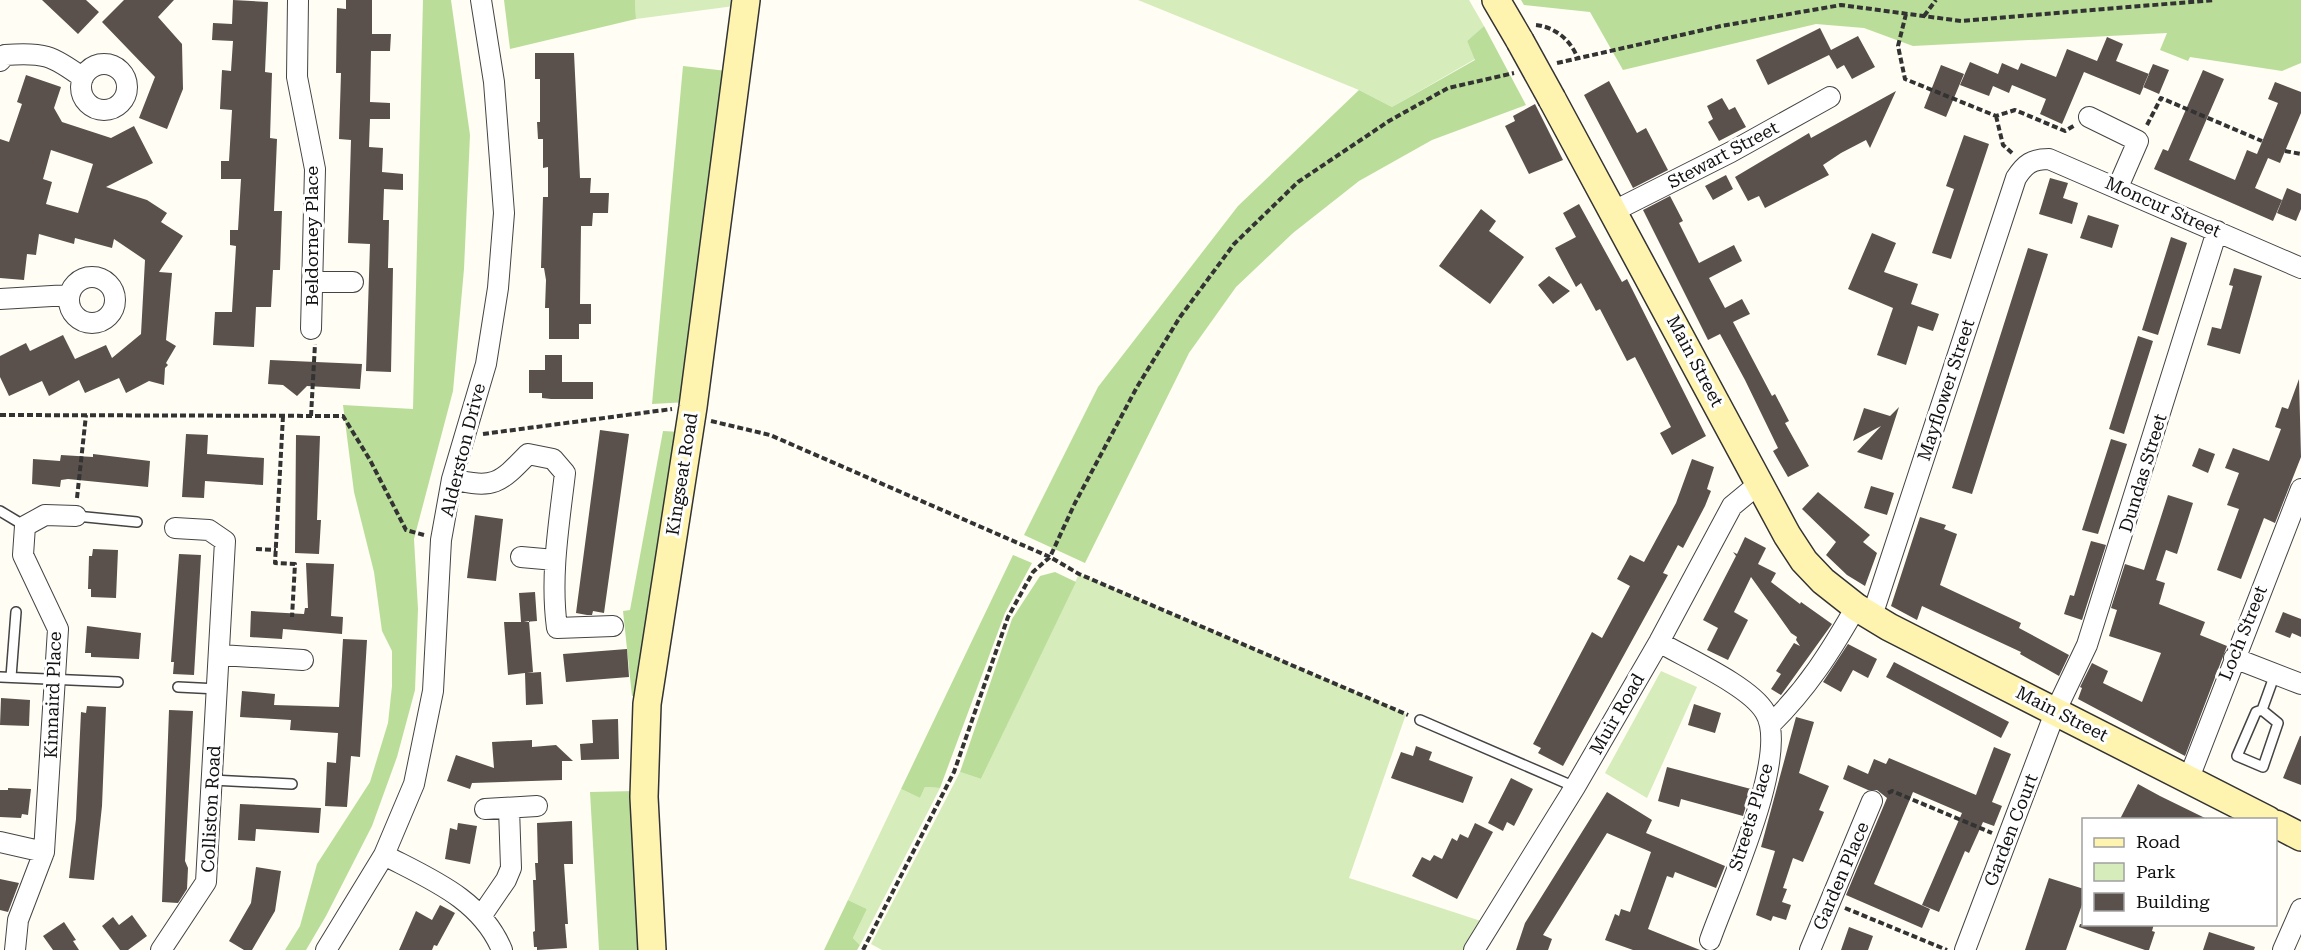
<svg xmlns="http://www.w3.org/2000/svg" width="2301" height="950" viewBox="0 0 2301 950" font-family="'Roboto Serif',serif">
<rect width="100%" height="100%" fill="#fffdf4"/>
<path fill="#d6ecbb" d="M635,0h100l-1,6 -98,13z
M1138,0h331l15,26 -17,15 8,18 -83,48 -33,-17z
M1079,574l327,140 -57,164 132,43 -16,29h-583l-11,-6 89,-172 21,7z
M1661,671l36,16 -50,111 -42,-25z
M925,787l15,1 -80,157 -7,-7 14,-29 -19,-9 53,-111 19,9z"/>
<path fill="#bade9a" d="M423,0h28l19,135 -6,134 -11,122 -39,148 4,70 -3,81 -18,67 -25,69 -46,90 -20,34h-21l15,-24 17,-62 53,-82 18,-59 4,-37v-35l-10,-20 -8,-59 -20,-80 -11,-87 70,4z
M504,0h131l1,19 -126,30z
M1521,0h780v63l-19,8 -92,-14 -2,4 -28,-11 7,-17 -254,13 -49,-18 -48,-4 -193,46 -33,-58 -66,-7z
M1484,26l42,79 -94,35 -73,41 -66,52 -57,54 -47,66 -104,210 -61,-28 74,-148 140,-181 121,-116 33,17 83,-47 -8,-19z
M683,66l44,5 -39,331 -36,2z
M663,431l19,1 -41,264h-9l-9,-85 7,-1z
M1013,555l19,8 -27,50 -65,175 -15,-1 -5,11 -19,-9z
M1055,572l21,10 -95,197 -21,-7 52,-153 28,-43z
M635,791l6,159h-42l-9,-158z
M848,900l19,9 -14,29 7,7 -3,5h-33z"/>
<path fill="#5a514c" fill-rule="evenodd" d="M42,0h44l13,12 -21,22z
M124,0h50l-16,17 24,27 1,45 -16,40 -28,-11 16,-41 -53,-55z
M233,0l35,2 -3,70 7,1 -2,65 7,1 -3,72h8l-2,59h-7l-2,37h-15l-2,40 -41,-2 2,-33h17l4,-66 -6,-1v-15h8l3,-51h-20v-18h8l3,-51 -12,-1 2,-39 9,1 2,-30 -21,-1 1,-17 19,1z
M346,0h26v34h19l-1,17h-19l-1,51 20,1v16h-20l-1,28 14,1 -1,24 21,2v16l-19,-1 -1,31h6l-1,48h5l-2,104 -25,-1 4,-127 -22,-1 3,-103 -12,-1 2,-66h-5l1,-65 9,1z
M1820,28l11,22 27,-14 17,31 -23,12 -8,-14 -7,4 -8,-14 -61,30 -12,-25z
M2107,37l16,7 -7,17 33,13 -9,21 -56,-23 -22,52 -22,-10 6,-15 -34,-14 -3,8 -16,-7 -4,10 -29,-11 10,-23 28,12 4,-11 16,7 3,-7 35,14 11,-28 30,12z
M535,53h39l6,125h11l-1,15h19l-1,20h-15l-1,13h-11l-1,78h11v20h-12v15h-30v-31h-4l1,-28 -2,-12h-3l2,-71h5v-30l-5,1v-29h-5l-1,-17h3v-43h-5z
M2153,64l16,6 -10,24 -16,-7z
M1941,65l23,9 -18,43 -22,-9z
M2203,70l21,9 -35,81 46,20 12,-30 10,4 21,-51 -10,-4 7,-17 26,10v21l-21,50 -12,-5 -13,30 27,12 -9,21 -119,-52 9,-20 5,2z
M26,75l35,12 -7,21 8,14 49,16 23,-12 19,37 -47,24 41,13 20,13 -6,9 22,14 -24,36 13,1 -6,67 10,6 -10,17 2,2 -3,3 -1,17 -15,-4 -23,12 -7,-15 -34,15 -6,-13 -30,16 -7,-15 -33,15 -9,-19v-21l26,-13 4,8 33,-16 12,24 31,-14 6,13 29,-24 4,-74 -31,-21 -2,9 -37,-10 -1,6 -35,-10 -3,21 -9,-1 -3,26 -24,-2v-139l9,3 13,-38 -5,-2zM51,150l42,14 -15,49 -32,-9 6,-22 -9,-3z
M1609,81l28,52 9,-5 22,42 -35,18 -49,-93z
M1896,91l-26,57 -4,-8 -25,13 -18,12 6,10 -64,33 -6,-12 -11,5 -13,-24 74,-44 2,5z
M1722,98l7,12 6,-3 11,20 -27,14 -11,-19 5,-3 -6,-13z
M1535,104l28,56 -34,14 -24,-48 10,-5 -2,-5z
M1964,135l25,9 -38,115 -19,-6 22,-64 -8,-3z
M1726,175l7,14 -20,11 -8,-14z
M2050,178l18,5 -5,15 15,5 -6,21 -33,-10z
M2287,188l14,6v15l-5,12 -19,-8z
M1670,196l13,25 -4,2 20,40 35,-18 8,16 -33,17 16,30 17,-9 8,15 -17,8 39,74 3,-2 14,27 -4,2 24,43 -21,11 -15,-26 5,-3 -33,-68 -25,-46 -12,6 -65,-130z
M1579,204l43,78 5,-3 79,157 -34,19 -12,-22 11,-6 -36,-70 -8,4 -27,-52 -4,2 -15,-28 -5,4 -21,-39 21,-11 -13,-24z
M1481,209l15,12 -7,10 35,26 -34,47 -51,-38z
M2088,215l31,10 -7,23 -32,-10z
M1872,233l24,10 -12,29 34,12 -7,20 28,10 -6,17 -15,-5 -12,39 -29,-10 16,-47 -45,-19z
M2171,237l16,6 -29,92 -16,-5z
M2028,248l20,6 -76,240 -20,-6z
M2234,268l28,8 -22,78 -33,-9 5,-18 9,2 12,-43 -4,-1z
M1549,276l21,15 -17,13 -15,-19z
M2138,336l15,5 -29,93 -15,-5z
M545,355h17v27h31v17h-42l-9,-1v-5h-13v-23h16z
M270,360l92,4 -2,25 -53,-3 -10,10 -14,-11 -15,-1z
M2299,379l2,78 -26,66 -11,-5 -23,61 -24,-9 22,-61 -12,-4 12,-32 -14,-5 8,-20 36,13 12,-32 -6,-2 7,-20 6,2z
M1899,407l-17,53 -25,-8 24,-26 -28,15 11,-33 26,8z
M600,430l29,4 -25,179 -11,-2 -1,4h-5l-11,-2z
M186,434l22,1 -1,19 57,4 -1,27 -58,-4 -1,17 -22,-1z
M296,435l24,1 -3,84h4l-2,34 -24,-1z
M2111,439l16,5 -29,90 -16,-4z
M2199,448l16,6 -7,19 -16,-7z
M93,454l57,7 -2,26 -80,-8 -7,1 -1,7 -28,-3 1,-25 27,2 1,-6 32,2z
M1692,459l22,8 -7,22 4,2 -6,15 -22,42 -5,-3 -15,28 5,2 -105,191 -25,-13 3,-5 -8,-4 59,-112 10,6 28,-52 -13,-7 13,-24 14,7 32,-59z
M1871,486l23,7 -7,22 -23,-7z
M1818,492l52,43 -7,7 14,11 -12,33 -18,-11 -21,-20 10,-13 -34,-33z
M2168,495l25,8 -16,51 -11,-4 -10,30 9,3 -6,21 46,18 -5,13 27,11 -42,110 -107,-57 4,-11 -2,-1 12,-24 16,8 -5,12 39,19 19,-49 -52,-17 8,-26 -6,-2 14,-44 19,6z
M475,515l28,4 -7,62 -29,-3z
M1920,517l26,8 -2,4 13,5 -17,51 81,38 -2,5 50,27 -10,21 -39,-22 1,-2 -99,-46 -5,14 -26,-14z
M1745,537l21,11 -8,16 18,9 -5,9 29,22 1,-2 31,22 -51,71 -10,-6 10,-15 -5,-3 18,-28 6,3 -4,-6 1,-3 -6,-4 -40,-56 -17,35 14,8 -20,40 -21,-10 11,-22 -15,-8 33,-64 -3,-4 4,2z
M2091,541l15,4 -24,75 -18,-6 6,-19 4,1z
M93,549l25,1 -2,48 -25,-1v-8h-3l1,-33h3z
M179,554l22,1 -7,120 -21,-1 1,-12h-3z
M306,563l28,1 -3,52 12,1 -1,17 -59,-5 -1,10 -32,-2 1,-26 53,3 1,-6h3z
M535,592l2,29 -13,1 5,-1 4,51 -6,1 14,-1 2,32 -17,1 -1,-32 -17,2 -4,-53h17l-2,-29z
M2283,612l18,7v18l-9,-4 -2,5 -15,-6z
M87,626l54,7 -2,26 -48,-2v-4h-6z
M343,639l24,1 -7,117 -9,-1 -4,51 -22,-1 2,-44 9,1 2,-30 -48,-3 1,-10 -51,-3 2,-26 33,3 -1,11 65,2z
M1848,644l29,15 -9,19 -15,-8 -12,22 -18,-10z
M627,649l2,28 -63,5 -3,-28z
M1894,662l115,60 -8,16 -115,-61z
M1,698l29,2 -1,26 -29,-1z
M1694,704l27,9 -6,20 -27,-8z
M87,706l19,1 -4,99 -8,74 -25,-2 7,-59 5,-107 5,1z
M169,710l24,1 -8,150 3,7 -1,21 -9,14 -16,-1z
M1796,717l18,5 -15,51 30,13 -10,24 5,2 -21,50 -10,-4 -10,30 4,1 -5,13 9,3 -5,15 -13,-4 -2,5 -15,-6 19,-64 -14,-4z
M618,719l1,40 -38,1 -1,-16 13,-1 -1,-23z
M2300,736h1v49l-18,-7z
M532,740v7l24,-2 17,16h-11v19l-90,3 -2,6 -23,-8 9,-26 38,13 -2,-26z
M1416,746l16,6 -3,8 44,17 -10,26 -72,-25 10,-26 12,4z
M1994,747l17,7 -19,48 10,4 -8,20 -11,-4 -14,31 -4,-2 -26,61 -17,-7 40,-92 -49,-21 -39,92 56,25 -8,19 -76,-33 41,-97 -10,-8h-9l-25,-11 5,-14 20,9 6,-15 12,5 3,-6 87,37z
M1667,767l84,22 -8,27 -62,-17 -2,8 -21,-6z
M1511,778l22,11 -19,37 -7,-4 -4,9 -15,-8z
M2138,784l22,12 47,23h-87z
M8,788l23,1 -3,26 -6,-1 -1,4 -21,-1v-27h8z
M1607,792l45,28 -6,13 79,33 -9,22 -41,-16 -2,6 -6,-2 -19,53 52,21h-67l-28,-10 10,-26 4,2 2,-7 9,3 21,-60 -44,-19 -64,102 9,4 -4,11h-32l9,-27z
M240,804l81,4 -2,25 -63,-4 -1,12 -17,-1z
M572,821l1,43h-9l4,60h-3l2,24 -30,2v-3h-3l-1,-15 2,-1 -2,-51h3l-1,-17h3l-1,-40z
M458,823l19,3 -7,38 -25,-5 5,-31 7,2z
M1475,823l18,9 -36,67 -45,-23 10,-19 8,4 4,-6 8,4 10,-21 5,3 3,-7 8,4z
M256,867l25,4 -6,40 -23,39h-8l-15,-9 22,-38z
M2049,878l35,11v10l-18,51h-41z
M0,879l19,4 -11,29 -8,-2z
M440,905l15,8 -18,33 -3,-1 -2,5h-33l17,-39 16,9z
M132,915l15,21 -19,14h-8l-18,-24 11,-9 6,8z
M64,922l12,18 -3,1 6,9h-26l-10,-14z
M2080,924h74l-2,7 3,1 -6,18h-4l-66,-23z
M1849,927l24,9 -5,14h-27z
M2209,932l46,15 -1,3h-51z"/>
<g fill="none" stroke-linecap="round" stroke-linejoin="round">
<defs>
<path id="lane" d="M0,511l25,15
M76,516l61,6
M0,677l118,5
M11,677l5,-65
M178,687l40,2
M2262,710l-6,2 -19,44 26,11 15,-44 -16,-13 13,-36
M1420,720l155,67
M212,780l80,4"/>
<path id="street" d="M298,0l-1,77 18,92 -4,160
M0,61l5,-6c38,-3 47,0 78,23
M81 87a23 23 0 1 1 46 0a23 23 0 1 1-46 0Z
M2089,117l49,24 -20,46
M1614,211l117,-59 99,-55
M69 300a23 23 0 1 1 46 0a23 23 0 1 1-46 0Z
M312,282h41
M0,299l69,-4
M452,479c42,10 47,5 76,-25l25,5 12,14c-6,52 -15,103 -8,155l56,-2
M521,557l34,3
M1872,616l144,-438c9,-14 16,-19 33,-19l252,109
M1659,642c27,16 91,44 106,70 26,42 -39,182 -55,228
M220,655l83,5
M2234,658l67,26
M1770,725c37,-36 61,-74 86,-118
M2189,778l112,-289
M485,809l52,-3
M0,842l44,10
M384,855c46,24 97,44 118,95
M482,915l24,-35 5,-12 -2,-60
M15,950l3,-30 26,-68 14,-223 -35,-74 2,-29 20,-11 31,1
M161,950l45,-68 19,-341 -16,-11 -34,-2
M326,950l58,-95 30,-71 19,-93 8,-151 11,-61 34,-115 12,-76 6,-75 -10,-131 -13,-82
M1474,950l101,-163 84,-145 73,-136 29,-24
M1810,950l62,-149
M1965,950l91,-240 31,-65 130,-414
M2283,950l18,-41"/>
<path id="secondary" d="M1496,0l24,41
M1552,99l235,436 17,26 19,20 33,26 33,20 379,193
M2276,824l25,13
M652,950l-8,-153 3,-93 46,-297 53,-407"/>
</defs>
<use href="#lane" stroke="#444" stroke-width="12"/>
<use href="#street" stroke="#444" stroke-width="22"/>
<use href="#secondary" stroke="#333" stroke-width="30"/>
<path stroke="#333" stroke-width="4" stroke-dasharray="6 3" stroke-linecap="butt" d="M1906,14l-8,32 7,33 91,37 19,-6 50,21 10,-6
M1924,16l12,-16
M1536,25c19,2 35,15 42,34
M1557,63l164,-37 120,-21 120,16 253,-21
M1996,116l7,29 9,8
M2147,125l14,-27 101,43
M2285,151l16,3
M0,415l343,1 27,44 36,70 18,5
M283,416l-8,147 20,1 -3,53
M311,416l4,-72
M711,421l59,14 280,122 29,17 329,141
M483,434l189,-25
M77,498l9,-83
M256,549l20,1
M1888,793l4,-2 100,42
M1845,908l102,42
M863,950l91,-178 54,-155 25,-45 17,-15 25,-54 62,-116 43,-70 54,-73 64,-62 91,-61 59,-33 66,-15"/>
<use href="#lane" stroke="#fff" stroke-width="9"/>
<use href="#street" stroke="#fff" stroke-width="20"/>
<use href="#secondary" stroke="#fff4af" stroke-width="27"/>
<defs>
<path id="secondary-bridge" d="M1520,41l32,58"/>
</defs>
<use href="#secondary-bridge" stroke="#333" stroke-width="30" stroke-linecap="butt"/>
<use href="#secondary-bridge" stroke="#fff4af" stroke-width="27"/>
</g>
<g text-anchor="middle" stroke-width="6" stroke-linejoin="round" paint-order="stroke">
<g font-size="18" fill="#111" stroke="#fff">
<text transform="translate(1723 155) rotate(-28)" y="6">Stewart Street</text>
<text transform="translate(2163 207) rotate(24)" y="6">Moncur Street</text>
<text transform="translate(312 236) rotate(-90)" y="6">Beldorney Place</text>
<text transform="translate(1695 361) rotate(62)" y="6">Main Street</text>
<text transform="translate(1946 390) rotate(-72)" y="6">Mayflower Street</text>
<text transform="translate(463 450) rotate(-76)" y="6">Alderston Drive</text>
<text transform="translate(2143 473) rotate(-73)" y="6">Dundas Street</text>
<text transform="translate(682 474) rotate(-81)" y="6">Kingseat Road</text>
<text transform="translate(2243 633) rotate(-68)" y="6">Loch Street</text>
<text transform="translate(53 695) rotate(-88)" y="6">Kinnaird Place</text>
<text transform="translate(1617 714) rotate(-60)" y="6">Muir Road</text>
<text transform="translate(2062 714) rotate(27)" y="6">Main Street</text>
<text transform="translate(211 809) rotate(-87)" y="6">Colliston Road</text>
<text transform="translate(1751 817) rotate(-73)" y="6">Streets Place</text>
<text transform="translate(2011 830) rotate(-69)" y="6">Garden Court</text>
<text transform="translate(1841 876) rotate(-67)" y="6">Garden Place</text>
</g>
</g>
<rect x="2082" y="818" width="195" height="108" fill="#ffffff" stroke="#a0a0a0" stroke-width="1.5"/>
<rect x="2094" y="838" width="30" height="9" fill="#fff4af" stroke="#a0a0a0" stroke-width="1.5"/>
<text x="2136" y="848" font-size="18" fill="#111111">Road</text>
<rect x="2094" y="863" width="30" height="18" fill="#d6ecbb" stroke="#a0a0a0" stroke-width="1.5"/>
<text x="2136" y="878" font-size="18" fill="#111111">Park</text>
<rect x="2094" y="893" width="30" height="18" fill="#5a514c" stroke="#a0a0a0" stroke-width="1.5"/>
<text x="2136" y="908" font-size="18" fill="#111111">Building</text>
</svg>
